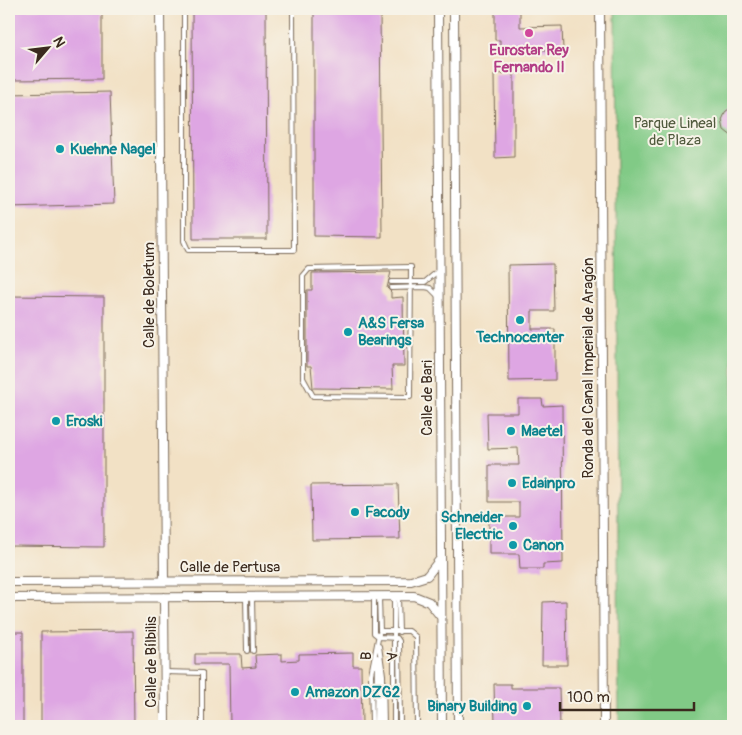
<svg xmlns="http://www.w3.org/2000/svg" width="742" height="735" viewBox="0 0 742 735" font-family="Pangolin,sans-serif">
<rect width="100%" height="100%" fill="#f7f3e8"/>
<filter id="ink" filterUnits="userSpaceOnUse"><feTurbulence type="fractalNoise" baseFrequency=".02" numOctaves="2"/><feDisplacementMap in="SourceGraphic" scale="10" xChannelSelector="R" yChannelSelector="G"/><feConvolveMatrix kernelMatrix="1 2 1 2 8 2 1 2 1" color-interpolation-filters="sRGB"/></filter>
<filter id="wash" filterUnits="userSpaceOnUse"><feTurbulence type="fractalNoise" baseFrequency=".0096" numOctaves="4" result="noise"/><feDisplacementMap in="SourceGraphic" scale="20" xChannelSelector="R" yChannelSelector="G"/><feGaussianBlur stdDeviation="1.12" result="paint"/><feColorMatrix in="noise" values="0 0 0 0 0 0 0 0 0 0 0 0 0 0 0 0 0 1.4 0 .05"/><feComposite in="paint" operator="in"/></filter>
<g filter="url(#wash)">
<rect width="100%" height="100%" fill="#f2e1c5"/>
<path fill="#81ca86" stroke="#5e7a52" d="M615,9h118v717h-114z"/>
<g id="blocks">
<path fill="#dea6e3" d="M13,9h89v70l-89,1z
M192,9h74l1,230h-74z
M314,9h66l2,228 -68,-1z
M495,9h25v18l42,-1 1,24h-63v-10h-5z
M514,73v84l-19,1 -1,-84z
M110,92l4,112 -105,3v-113z
M733,107v30l-9,-7 -2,-10 4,-9z
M553,264l1,47h-22v18h23v51l-46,1 -1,-116z
M391,272l-4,16 4,4v6l12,-1 1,69h-12l1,23 -80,-1 -2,-22h-4v-76h5v-17z
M9,296l95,1v250l-95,-1z
M518,399h24l1,7 19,-1 1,158 -20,1v5h-23l-1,-15h-30v-37h30v-15h-30v-37h30l-1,-17 -30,1 -1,-36h31z
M398,484l2,55 -88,1 -1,-55z
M566,601l1,64h-25l1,-63z
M133,631l1,95h-93v-94z
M9,632h14v94h-14z
M353,653v13h8l1,60h-132l-1,-62h-34v-10h46l1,14 14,-1 -1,-12 27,-1v7l17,-1v-6z
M494,684h17v4h48l1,38 -65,-2z"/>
</g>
</g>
<g filter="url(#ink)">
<use href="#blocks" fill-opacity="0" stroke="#7b6a58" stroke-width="1"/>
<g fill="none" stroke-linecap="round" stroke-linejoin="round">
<defs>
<path id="service" d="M184,9v232l4,9h106l-1,-241
M411,267l-1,130 -97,-1 -10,-18v-102l6,-7z
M391,282h34l13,-11
M391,288l34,-1 5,1 8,8
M398,596l1,36
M246,597l1,54
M252,597l1,54
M374,597v36l5,4 18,1 2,3 1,85
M379,597l1,34h29l7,6 1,89
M394,597v129
M379,646l4,29 1,51
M379,662l1,64
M165,672l37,1v53
M372,726l-1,-52 8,-40
M376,726l1,-69"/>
<path id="minor" d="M160,9l4,572
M438,9l4,717
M454,9l4,717
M600,9l4,717
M9,582l402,-1 16,-5 14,-18
M164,597l1,129
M9,598l405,-2 15,6 12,15"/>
</defs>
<use href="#service" stroke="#7b6a58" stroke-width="6"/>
<use href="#minor" stroke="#7b6a58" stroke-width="10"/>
<use href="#service" stroke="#fff" stroke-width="4"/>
<use href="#minor" stroke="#fff" stroke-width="8"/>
</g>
</g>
<circle fill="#d1479c" stroke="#f7f3e8" stroke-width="2" cx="529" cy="33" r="5"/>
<g fill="#0f9aa8" stroke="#f7f3e8" stroke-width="2">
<circle cx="60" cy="149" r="5"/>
<circle cx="520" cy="320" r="5"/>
<circle cx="348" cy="332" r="5"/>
<circle cx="56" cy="421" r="5"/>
<circle cx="511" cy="431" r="5"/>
<circle cx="512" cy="483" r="5"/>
<circle cx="355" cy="512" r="5"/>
<circle cx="513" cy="526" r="5"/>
<circle cx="513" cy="545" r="5"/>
<circle cx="295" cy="692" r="5"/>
<circle cx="527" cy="706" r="5"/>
</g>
<g text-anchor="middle" stroke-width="4" stroke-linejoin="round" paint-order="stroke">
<g font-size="15" font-weight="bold" fill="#b23c85" stroke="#f7f3e8">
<text x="529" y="55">Eurostar Rey<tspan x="529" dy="17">Fernando II</tspan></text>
</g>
<g font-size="15" fill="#505a3d" stroke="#f7f3e8">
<text x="675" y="128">Parque Lineal<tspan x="675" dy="17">de Plaza</tspan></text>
</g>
<g font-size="15" font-weight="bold" fill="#0d838f" stroke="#f7f3e8" text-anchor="start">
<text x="70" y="154">Kuehne Nagel</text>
<text x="358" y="328">A&amp;S Fersa<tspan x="358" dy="17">Bearings</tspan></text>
<text x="520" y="342" text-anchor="middle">Technocenter</text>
<text x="66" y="426">Eroski</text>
<text x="521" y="436">Maetel</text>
<text x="522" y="488">Edainpro</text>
<text x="365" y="517">Facody</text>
<text x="503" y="522" text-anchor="end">Schneider<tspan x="503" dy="17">Electric</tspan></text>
<text x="523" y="550">Canon</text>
<text x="305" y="697">Amazon DZG2</text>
<text x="517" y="711" text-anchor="end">Binary Building</text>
</g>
<g font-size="15" fill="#3b2a1e" stroke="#f7f3e8">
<text transform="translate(149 295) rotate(-90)" y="5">Calle de Boletum</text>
<text transform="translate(588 368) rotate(-90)" y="5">Ronda del Canal Imperial de Aragón</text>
<text transform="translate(427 398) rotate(-90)" y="5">Calle de Bari</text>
<text x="230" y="572">Calle de Pertusa</text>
<text transform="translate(366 656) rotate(-86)" y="5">B</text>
<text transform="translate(392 656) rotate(81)" y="5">A</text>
<text transform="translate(151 662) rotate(-90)" y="5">Calle de Bílbilis</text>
</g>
</g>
<rect width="742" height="735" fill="none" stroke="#f7f3e8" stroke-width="30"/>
<g transform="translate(48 48) rotate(62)" stroke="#f7f3e8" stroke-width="4" paint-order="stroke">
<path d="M0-4L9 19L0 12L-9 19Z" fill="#3b2a1e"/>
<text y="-8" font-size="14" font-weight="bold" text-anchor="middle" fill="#3b2a1e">N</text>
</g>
<path d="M560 702v8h134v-8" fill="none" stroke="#3b2a1e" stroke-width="2.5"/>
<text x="567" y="702" font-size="15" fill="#3b2a1e" stroke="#f7f3e8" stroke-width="4" paint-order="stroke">100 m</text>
</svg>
